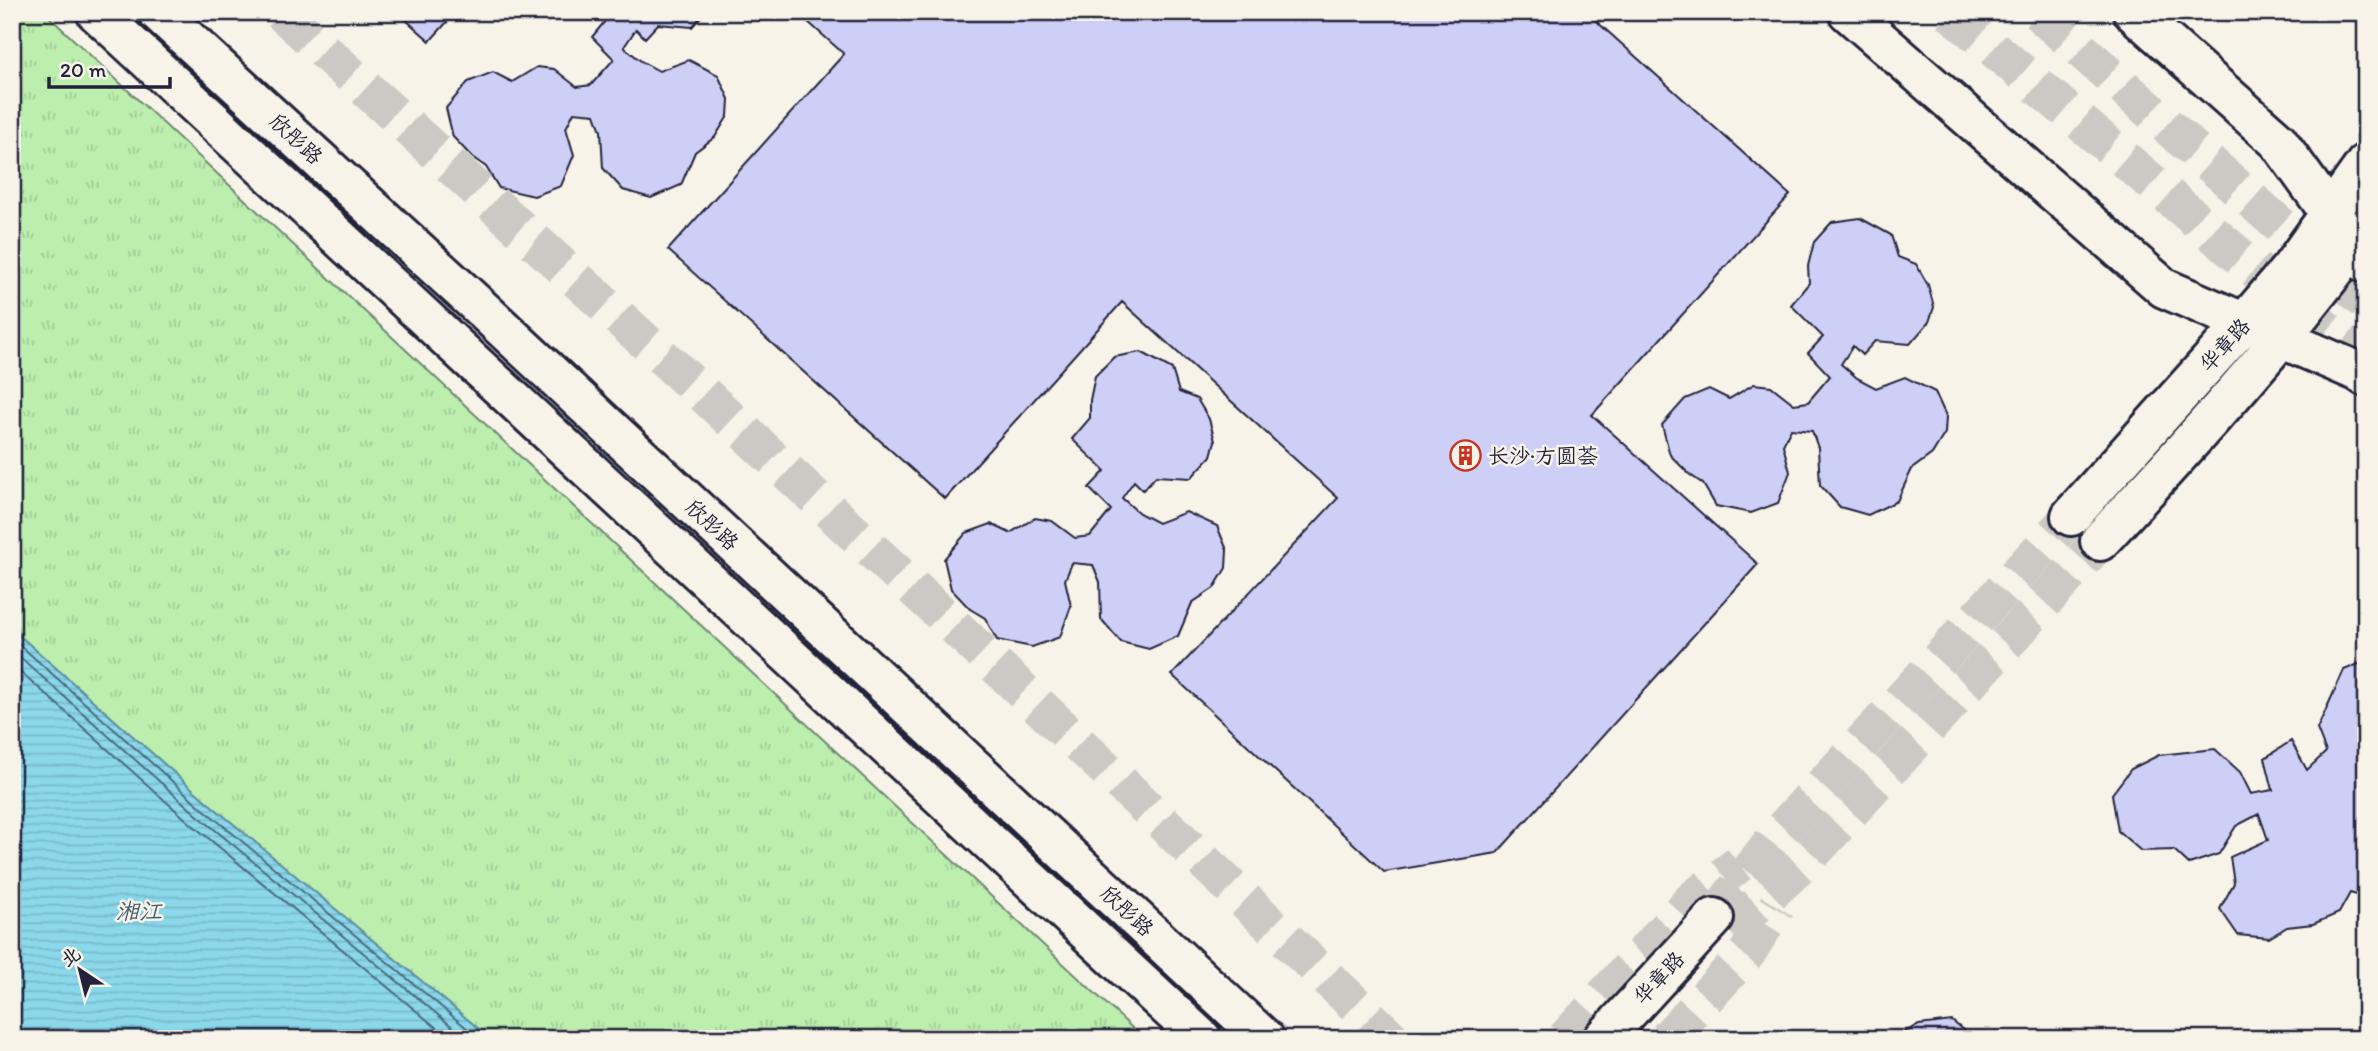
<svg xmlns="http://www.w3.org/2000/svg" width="2378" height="1051" viewBox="0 0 2378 1051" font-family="Itim,'LXGW WenKai TC',sans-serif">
<defs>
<pattern id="grass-tufts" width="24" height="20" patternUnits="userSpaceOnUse" patternTransform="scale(1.75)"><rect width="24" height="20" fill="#bceeae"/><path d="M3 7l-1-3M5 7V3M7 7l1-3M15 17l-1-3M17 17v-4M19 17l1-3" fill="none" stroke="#a1cc97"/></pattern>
<pattern id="water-rules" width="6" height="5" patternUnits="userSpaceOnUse" patternTransform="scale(1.75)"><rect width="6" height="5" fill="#8bd8eb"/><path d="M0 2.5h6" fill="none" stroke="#78b9ca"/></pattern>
</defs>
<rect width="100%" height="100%" fill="#f7f3e8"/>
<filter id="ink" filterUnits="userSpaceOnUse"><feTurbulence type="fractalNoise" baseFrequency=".0143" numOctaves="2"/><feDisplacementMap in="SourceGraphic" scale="14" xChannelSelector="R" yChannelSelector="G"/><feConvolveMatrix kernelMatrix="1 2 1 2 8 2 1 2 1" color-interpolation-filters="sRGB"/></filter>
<g filter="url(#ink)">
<path fill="url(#grass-tufts)" stroke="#6f8874" stroke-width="2" d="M12,12h32l1100,1027h-653l-284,-237 -195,-173z"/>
<path fill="url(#water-rules)" stroke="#618fa5" stroke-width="2" d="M12,629l195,173 284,237h-479z"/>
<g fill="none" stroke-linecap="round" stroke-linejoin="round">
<path stroke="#4c6b81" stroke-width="2" d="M12,638l190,170 278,231
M12,650l184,164 271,225
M12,664l177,158 261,217"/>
</g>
<path fill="#cdcff7" stroke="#22223b" stroke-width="2" d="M397,12h59l-26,29z
M599,12h106l-13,15 -34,-3 -13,14 -9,-9 -12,18 17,14 18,10 30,-11 29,15 11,24 -1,17 -13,21 -20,15 -14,33 -30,13 -28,-8 -20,-22 -2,-37 -6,-17 -21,-2 -8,16 8,27 -13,31 -27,10 -35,-8 -13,-21 -14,-10 -19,-20 -7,-29 22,-26 25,-10 19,10 25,-15 17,2 23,18 14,-2 23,-26 -22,-22 14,-17z
M797,12h341l9,8 7,-8h432l204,183 -198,220 166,149 -261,289 -113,19 -212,-197 166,-177 -216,-196 -177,197 -277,-249 176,-196z
M1860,218l31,17 7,22 18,7 12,21 6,22 -5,15 -19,22 -35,-3 -13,14 -9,-9 -12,18 16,14 19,10 29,-11 30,15 11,24 -1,17 -13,21 -20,15 -15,32 -29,14 -28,-8 -20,-22 -2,-37 -6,-17 -21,-2 -8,16 7,27 -12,31 -27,10 -35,-7 -13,-22 -14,-10 -19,-19 -8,-30 23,-26 24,-10 20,10 25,-15 17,2 23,18 14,-2 22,-26 -22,-23 15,-16 -32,-32 18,-22 -1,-17 6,-24 18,-20z
M1141,352l31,17 7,23 18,7 12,20 6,22 -4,15 -20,22 -35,-2 -13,14 -9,-9 -12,17 17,15 19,10 28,-11 31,14 10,24 -1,18 -12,20 -22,15 -14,33 -29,13 -28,-7 -20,-23 -1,-37 -7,-17 -21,-2 -7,17 6,26 -11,31 -28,10 -35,-7 -12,-22 -15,-9 -19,-20 -7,-30 22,-26 25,-9 19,9 25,-15 17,3 23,17 15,-2 21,-26 -22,-22 16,-17 -33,-32 18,-21v-18l5,-24 19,-19z
M2366,661v237l-16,-5 -11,20 -26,11 -26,3 -18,11 -31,-3 -18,-26 14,-26 -4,-26 38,-17 -9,-26 -23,12 -17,28 -30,10 -15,-14 -33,1 -23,-20 -6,-37 19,-25 28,-14 56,-6 25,23 11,22 22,-4 -8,-32 26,-17 16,29 19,-18 -9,-23 27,-59z
M1952,1021l22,18h-84l29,-14z"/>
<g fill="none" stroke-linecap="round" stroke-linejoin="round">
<path stroke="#ccc9c5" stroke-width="38" stroke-dasharray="38 19" stroke-linecap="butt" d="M281,12l419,379 236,218 456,430
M1714,918l63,-83 294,-319
M1729,931l74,-68 297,-322
M1565,1039l128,-140 46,-35
M1667,1039l80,-86 30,-47"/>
<path stroke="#ccc9c5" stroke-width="38" stroke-dasharray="38 19" stroke-linecap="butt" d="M1950,12l416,351
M2038,12l328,289"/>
<defs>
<path id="secondary" d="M96,12l1106,1027
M158,12l326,299 781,728
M2071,516l174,-194 46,-54 75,-105
M2100,541c93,-101 186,-201 266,-313
M1603,1039l111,-121"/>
<path id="primary" d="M1848,12l316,276 195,84 7,5
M2133,12l145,129 88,122"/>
</defs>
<use href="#secondary" stroke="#22223b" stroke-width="44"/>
<use href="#primary" stroke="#22223b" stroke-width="44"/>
<use href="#secondary" stroke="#f7f3e8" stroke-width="38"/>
<use href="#primary" stroke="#f7f3e8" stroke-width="38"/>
</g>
</g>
<defs>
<symbol id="building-ring" viewBox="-11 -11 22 22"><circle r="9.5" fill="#f7f3e8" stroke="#c8321e" stroke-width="1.5"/><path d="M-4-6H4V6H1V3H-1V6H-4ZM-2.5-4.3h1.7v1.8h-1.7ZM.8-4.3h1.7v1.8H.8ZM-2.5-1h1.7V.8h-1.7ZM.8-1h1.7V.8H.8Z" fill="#c8321e"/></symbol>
</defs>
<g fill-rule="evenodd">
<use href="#building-ring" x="1448" y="438" width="35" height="35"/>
</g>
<g text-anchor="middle" stroke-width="5" stroke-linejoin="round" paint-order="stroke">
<g font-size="21" fill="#22223b" stroke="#f7f3e8">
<text transform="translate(296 139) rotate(43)" y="7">欣彤路</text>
<text transform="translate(2225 345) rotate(-48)" y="7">华章路</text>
<text transform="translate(712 525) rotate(43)" y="7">欣彤路</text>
<text transform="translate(1127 911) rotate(43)" y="7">欣彤路</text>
<text transform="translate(1659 978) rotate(-47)" y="7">华章路</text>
</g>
<g font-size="21" fill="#22223b" stroke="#f7f3e8" text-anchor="start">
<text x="1488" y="463">长沙·方圆荟</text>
</g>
<g font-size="23" font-style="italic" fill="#425970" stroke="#f7f3e8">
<text x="139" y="919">湘江</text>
</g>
</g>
<rect width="2378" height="1051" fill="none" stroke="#f7f3e8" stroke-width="42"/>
<rect x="21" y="21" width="2336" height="1009" fill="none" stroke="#22223b" stroke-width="2.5" filter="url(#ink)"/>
<g transform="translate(80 970) rotate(325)" stroke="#f7f3e8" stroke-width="5" paint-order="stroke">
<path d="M0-5L12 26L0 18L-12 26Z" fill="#22223b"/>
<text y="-10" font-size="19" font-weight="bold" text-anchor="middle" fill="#22223b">北</text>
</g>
<path d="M49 77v10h121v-10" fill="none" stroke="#22223b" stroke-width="3.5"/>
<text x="60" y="77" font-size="21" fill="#22223b" stroke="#f7f3e8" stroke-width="5" paint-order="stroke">20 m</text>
</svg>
